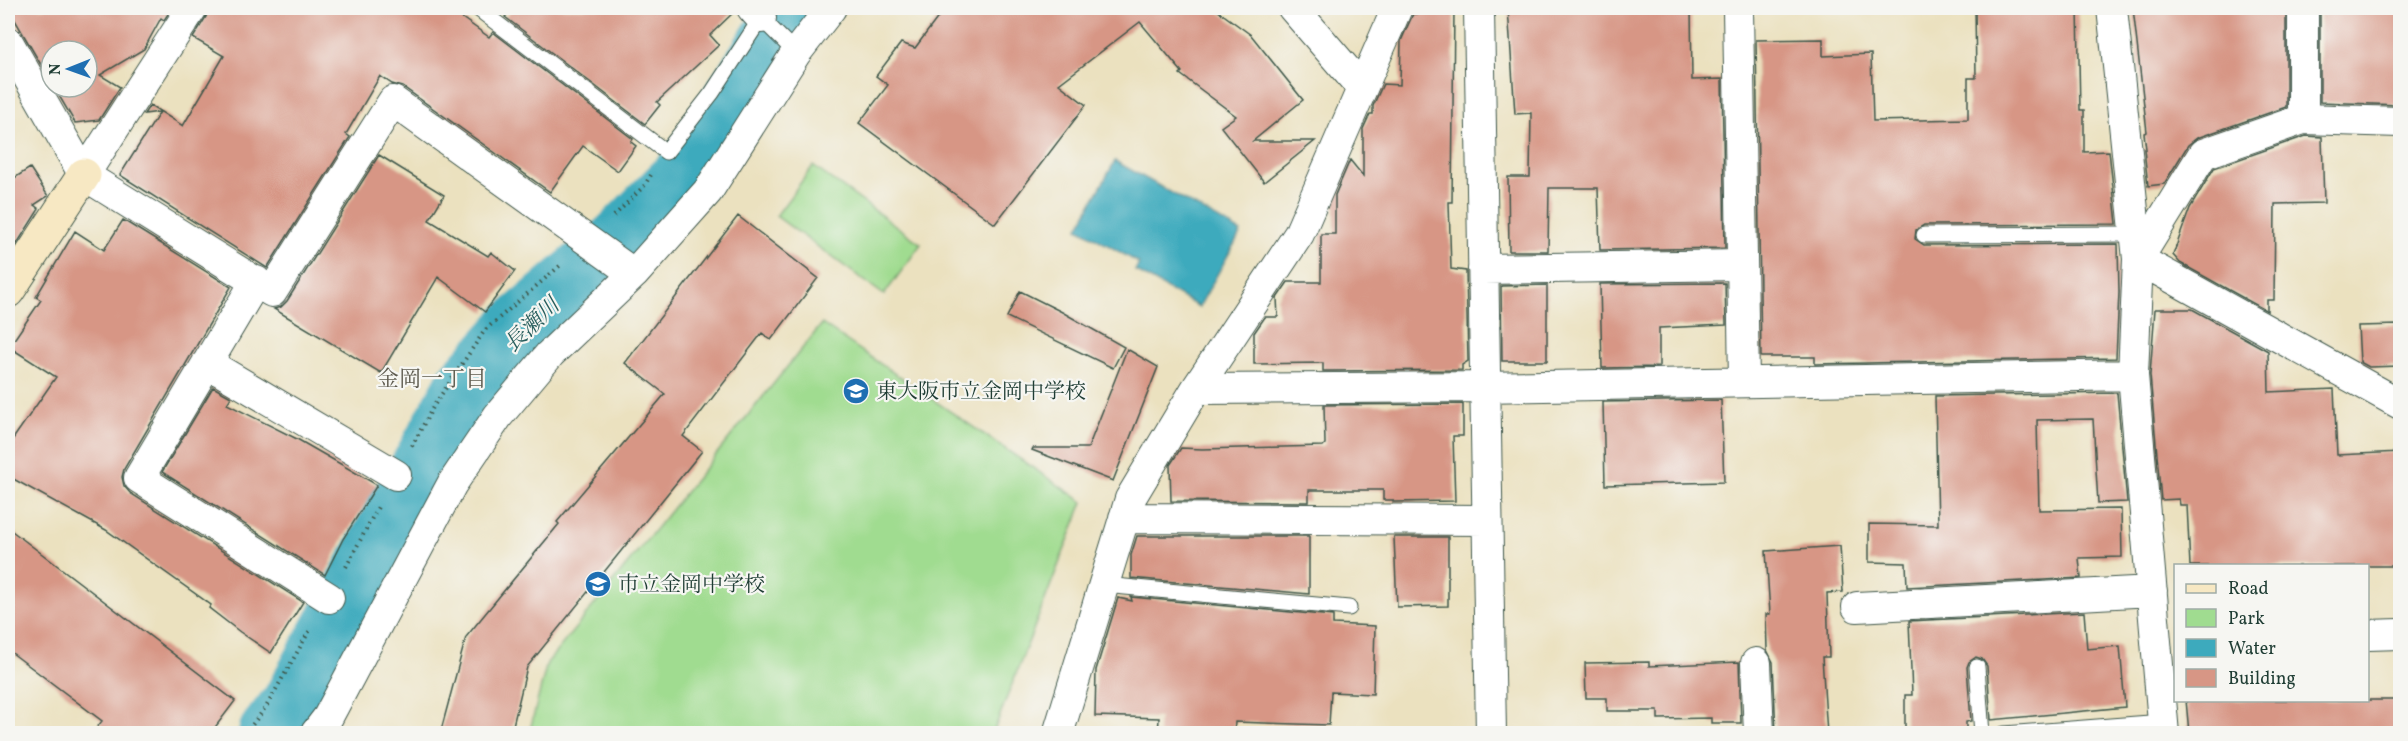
<svg xmlns="http://www.w3.org/2000/svg" width="2408" height="741" viewBox="0 0 2408 741" font-family="Vollkorn,'Noto Serif JP',serif">
<rect width="100%" height="100%" fill="#f6f6f2"/>
<filter id="ink" filterUnits="userSpaceOnUse"><feTurbulence type="fractalNoise" baseFrequency=".0167" numOctaves="2"/><feDisplacementMap in="SourceGraphic" scale="12" xChannelSelector="R" yChannelSelector="G"/><feConvolveMatrix kernelMatrix="1 2 1 2 8 2 1 2 1" color-interpolation-filters="sRGB"/></filter>
<filter id="wash" filterUnits="userSpaceOnUse"><feTurbulence type="fractalNoise" baseFrequency=".008" numOctaves="4" result="noise"/><feDisplacementMap in="SourceGraphic" scale="24" xChannelSelector="R" yChannelSelector="G"/><feGaussianBlur stdDeviation="1.35" result="paint"/><feColorMatrix in="noise" values="0 0 0 0 0 0 0 0 0 0 0 0 0 0 0 0 0 1.4 0 .05"/><feComposite in="paint" operator="in"/></filter>
<g filter="url(#wash)">
<rect width="100%" height="100%" fill="#ebe1bf"/>
<path fill="#a0dc90" stroke="#608c62" stroke-width="1.5" d="M813,166l108,78 -37,51 -108,-79z
M822,324l261,178 -90,231 -450,1 -13,-4 17,-67z"/>
<path fill="#3daabd" stroke="#2e7478" stroke-width="1.5" d="M1115,161l126,71 -42,75 -64,-36 4,-8 -61,-35z"/>
<g fill="none" stroke-linecap="round" stroke-linejoin="round">
<path stroke="#3daabd" stroke-width="68" d="M272,734l22,-28 174,-318 53,-59 100,-86 69,-70 105,-165"/>
</g>
<g id="blocks">
<path fill="#d79685" d="M8,8h164l-8,12 -3,-2 -17,31 -44,26 20,12 -21,33 -24,3 -21,-36h33v-36h-36v31z
M209,8h239l41,29 4,-5 140,107 -2,3 5,4 -18,25 -35,-25 -33,46 -147,-105 -11,-3 -12,-8 -34,58 4,3 -83,131 -147,-93 40,-63 -16,2 6,-9 33,21 41,-70 -31,-18 13,-21z
M513,8h222v3l-25,24 9,10 -62,57 3,3 -15,19 -140,-107z
M945,8h269l37,27 52,65 -50,41h62l-51,41 -43,-55 15,-11 -56,-42 2,-2 -42,-50 -81,62 27,21 -91,119 -136,-101 29,-38 -12,-9 25,-33 14,5z
M1416,8h38l-2,194h-3l2,67 15,2 2,90 -6,4v5l-139,1v-8l-69,1v-31l11,-16h13l-1,-19 11,-16h33v-48h14v-39l15,-35 13,16v-47l7,-15h3v-8l10,-22 17,1 1,-44 12,-27h3z
M1508,8h183l1,72 30,-1 3,169 -125,2 -2,-62h-49l-1,63h-39l-1,-74h22l1,-64 -16,1z
M1975,8h103l2,102h4v42l25,-1 8,73 -193,1 -8,5 -1,9 9,6 194,-1 1,48 -3,66 -301,6v-7h-54l-5,-317 67,-1v17l48,-2 2,67 95,-2v-41h8z
M2133,8h153v99l-89,31 -9,7 -24,39 -16,2 -4,-37h2l-2,-16 3,-1z
M2320,8h80v97l-80,-3z
M2306,136l16,1 2,66 -49,1 -1,96h-7v11l-87,-48 -7,-8 17,-47 24,-40z
M379,155l65,40 -15,25 59,36 3,-4 24,19 -30,41 -47,-35 -57,96 -107,-64 7,-2 6,-6z
M30,168l18,28 -14,9 5,4 -31,49v-76z
M738,216l80,62 -47,62 -9,-7 -79,103 19,15 -175,216 -16,67h-71l26,-97 93,-113 -2,-2 108,-128 -40,-31z
M123,220l108,67 -107,182 -2,8 2,9 6,7 173,109 -32,51 -31,-21 -31,-24 2,-3 -105,-75 -98,-54v-30l48,-69 -47,-30 32,-47 -5,-3 39,-66 29,19z
M1725,283l1,42 -67,3v39l-57,1 -2,-84z
M1547,285v76h-45l-1,-75z
M1020,291l42,21 62,35 -11,21 -106,-51z
M2155,309h37l76,42 1,41 65,-3 3,66 63,-3v114h-210l-3,-61h-7l-1,-6 -18,1 -11,-125z
M2400,325v41l-31,1 -9,-5 -2,-36z
M1127,349l31,18 -45,114 -81,-31 1,-2h55z
M213,387l18,10 -4,7 70,35 80,46 -34,54 -18,36 -163,-103z
M2117,393l10,109 -29,1 -5,-84 -56,1 2,90 82,-1 1,48 -43,1 2,20 -174,9 -1,-24 -37,-1v-38l69,1 -3,-129z
M1721,400l3,82 -119,3 -2,-83z
M1463,404v32h-10l2,65 -62,1v-2h-10v-10h-74v12l-138,-1 -1,-36 11,-17 21,1 121,-3 2,-2 -1,-39z
M8,528l227,173 -25,33h-118l10,-13 -94,-71z
M1137,536h172v58l-178,-16v-23z
M1394,537h54v69l-51,1z
M1840,546l3,46 -16,1 2,64h-7l5,77h-51l-3,-72 -6,-12 -1,-36h4l-4,-63z
M1131,597l202,19v8l42,2 -2,68 -42,-2 -2,33 -94,-3 -1,12h-76l1,-16 -64,-2 1,-46 22,-72 14,3z
M2084,612l3,37 33,-3 5,61 -134,13 -4,-54 -5,-7 -6,-2 -7,5 -2,5 4,54 -5,1v12h-61v-39h7l-3,-74z
M1649,662v4l90,-4 2,61h-30v-5l-53,1v-8h-51v-13h-21l-1,-35z
M2186,700h214v26h-5l1,8h-77v-5l-62,3v-4l-68,5z"/>
</g>
</g>
<g filter="url(#ink)">
<use href="#blocks" fill-opacity="0" stroke="#3e5649" stroke-width="1.5"/>
<g fill="none" stroke-linecap="round" stroke-linejoin="round">
<defs>
<path id="lane" d="M477,8l189,144 46,-59 49,-75 35,35
M1924,235l211,-1
M1104,585l245,23
M1977,667l5,67
M2004,734l159,-12"/>
<path id="street" d="M752,8l9,10
M1293,8l69,80
M1479,8l12,726
M1738,8l6,374
M2112,8l26,251 -5,116 31,359
M8,42l76,133 188,117 121,-191 241,173
M2303,119v-111
M84,175l108,-167
M2138,259l65,-105 100,-35 97,3
M2138,259l262,145
M1483,269l259,-4
M256,281l-117,197 190,120
M207,363l189,112
M1196,389l289,-2 648,-12
M1124,518l363,2
M1857,607l295,-16
M2368,635l32,-1
M1756,663l3,71
M315,734l13,-17 124,-233 46,-68 52,-62 84,-80 74,-83 88,-138 35,-45
M1058,734l72,-235 66,-110 103,-155 98,-226"/>
<path id="secondary" d="M8,291l76,-116"/>
</defs>
<use href="#lane" stroke="#3e5649" stroke-width="17"/>
<use href="#street" stroke="#3e5649" stroke-width="32"/>
<use href="#secondary" stroke="#3e5649" stroke-width="35"/>
<path stroke="#3e5649" stroke-width="4" stroke-dasharray="1.5 4.5" stroke-linecap="butt" d="M614,216l30,-30 7,-11
M412,446l21,-39 52,-77 77,-66
M346,567l33,-62
M245,734l21,-27 45,-79"/>
<use href="#lane" stroke="#fff" stroke-width="15"/>
<use href="#street" stroke="#fff" stroke-width="30"/>
<use href="#secondary" stroke="#f7e8c3" stroke-width="33"/>
</g>
</g>
<defs>
<symbol id="school-disc" viewBox="-11 -11 22 22"><circle r="9.5" fill="#1f6fb2" stroke="#f6f6f2"/><path d="M0-5L7-2L0 1L-7-2ZM-4 1L0 2.5L4 1V4Q0 6-4 4Z" fill="#fff"/></symbol>
</defs>
<g fill-rule="evenodd">
<use href="#school-disc" x="841" y="376" width="30" height="30"/>
<use href="#school-disc" x="583" y="569" width="30" height="30"/>
</g>
<g text-anchor="middle" stroke-width="4.5" stroke-linejoin="round" paint-order="stroke">
<g font-size="21" fill="#1f3d34" stroke="#f6f6f2" text-anchor="start">
<text x="876" y="398">東大阪市立金岡中学校</text>
<text x="618" y="591">市立金岡中学校</text>
</g>
<g font-size="22" font-style="italic" fill="#285e5d" stroke="#f6f6f2">
<text transform="translate(531 324) rotate(-44)" y="8">長瀬川</text>
</g>
<g font-size="22" fill="#5f5c50" stroke="#f6f6f2">
<text x="432" y="386">金岡一丁目</text>
</g>
</g>
<rect width="2408" height="741" fill="none" stroke="#f6f6f2" stroke-width="30"/>
<rect x="2174" y="564" width="195" height="138" fill="#f6f6f2" stroke="#a0aca6" stroke-width="1.5"/>
<rect x="2186" y="584" width="30" height="9" fill="#f7e8c3" stroke="#a0aca6" stroke-width="1.5"/>
<text x="2228" y="594" font-size="18" fill="#1f3d34">Road</text>
<rect x="2186" y="609" width="30" height="18" fill="#a0dc90" stroke="#a0aca6" stroke-width="1.5"/>
<text x="2228" y="624" font-size="18" fill="#1f3d34">Park</text>
<rect x="2186" y="639" width="30" height="18" fill="#3daabd" stroke="#a0aca6" stroke-width="1.5"/>
<text x="2228" y="654" font-size="18" fill="#1f3d34">Water</text>
<rect x="2186" y="669" width="30" height="18" fill="#d79685" stroke="#a0aca6" stroke-width="1.5"/>
<text x="2228" y="684" font-size="18" fill="#1f3d34">Building</text>
<g transform="translate(69 69) rotate(269)"><circle r="28" fill="#f6f6f2" stroke="#a0aca6" stroke-width="1.5"/>
<path d="M0-4.5L10 22L0 15L-10 22Z" fill="#1f6fb2"/>
<text y="-9" font-size="16" font-weight="bold" text-anchor="middle" fill="#1f3d34">N</text>
</g>
</svg>
